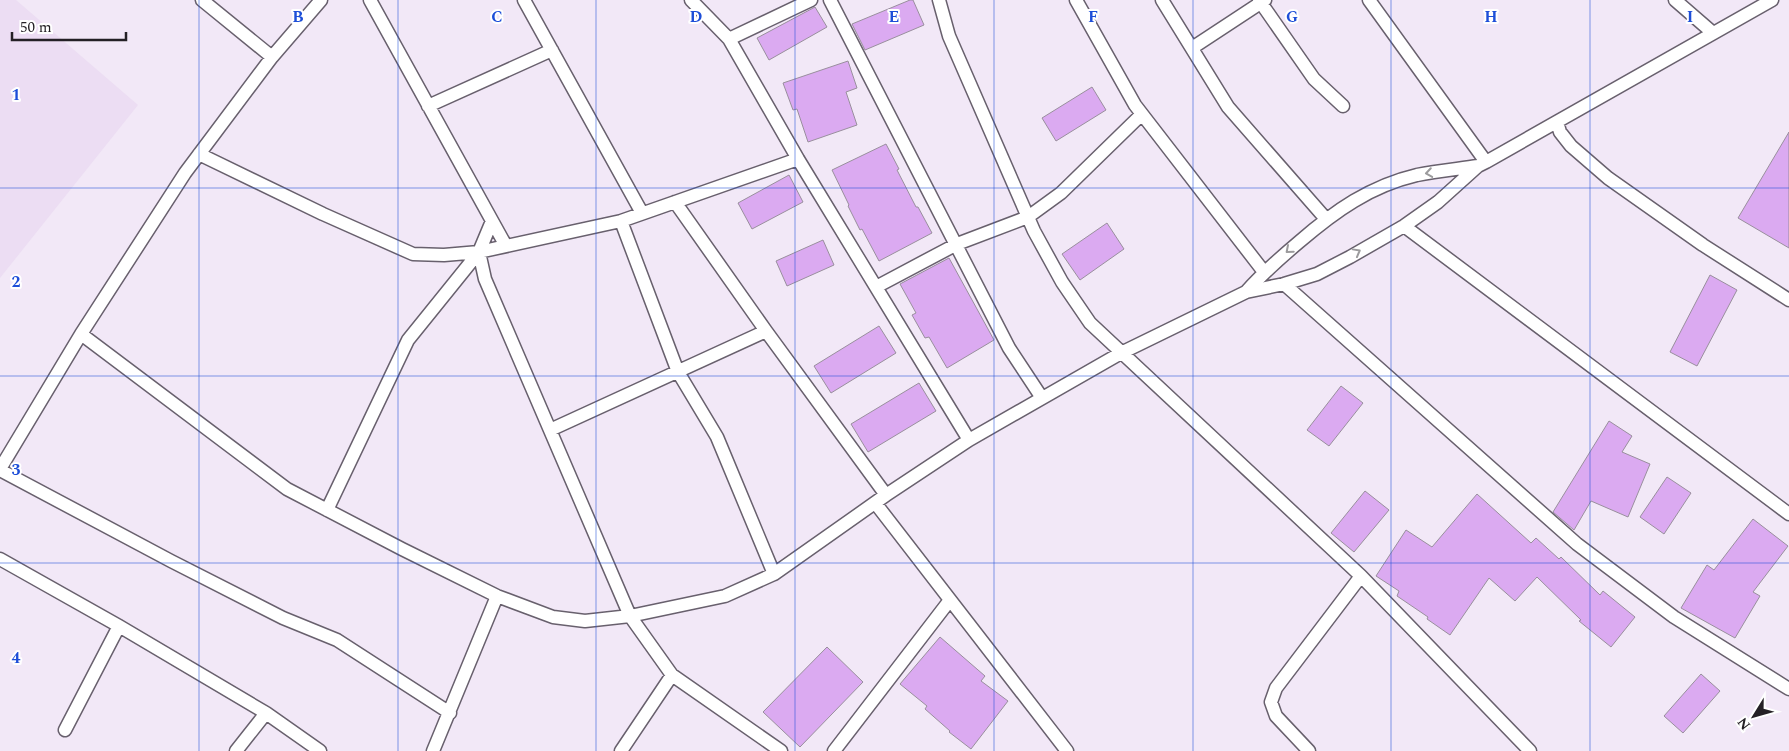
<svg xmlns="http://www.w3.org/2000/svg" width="1789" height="751" viewBox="0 0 1789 751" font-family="Spectral,serif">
<rect width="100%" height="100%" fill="#f2e8f7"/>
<path fill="#ecddf3" d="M0,0h16l122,105 -138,173z"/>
<path fill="#dbaaf1" stroke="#998f9d" d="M910,0h3l11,25 -59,25 -13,-26z
M815,7l12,20 -58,33 -12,-22z
M848,61l9,27 -11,4 11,33 -49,17 -11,-33 -4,1 -10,-27z
M1092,87l14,23 -50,31 -14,-23z
M1789,132v116l-51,-30z
M886,144l13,25 -2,1 19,37h2l14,26 -53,28 -17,-32 -2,1 -12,-24 1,-1 -17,-35z
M789,175l14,27 -51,27 -14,-26z
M1107,223l17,26 -44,31 -18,-26z
M823,240l11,25 -47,21 -11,-25z
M949,258l45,82 -47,28 -18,-31 -4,1 -13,-23 4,-2 -16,-29z
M1710,275l27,15 -40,76 -27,-14z
M879,326l17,27 -65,40 -17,-27z
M919,383l17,28 -68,41 -17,-28z
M1341,386l22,17 -34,43 -22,-16z
M1609,421l23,15 -10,16 28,12 -22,53 -37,-16 -17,29 -21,-18z
M1667,477l24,16 -27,41 -24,-17z
M1365,491l24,19 -35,42 -23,-19z
M1477,494l54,49 5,-5 23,21 2,-2 39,38 3,-4 32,26 -24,30 -32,-26 2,-1 -44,-43 -22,24 -26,-23 -39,57 -23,-16 1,-2 -31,-21 2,-5 -23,-15 30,-46 26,17z
M1753,519l35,27 -35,46 7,4 -25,42 -54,-30 26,-43 7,5z
M940,637l45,39 -4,5 27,20 -37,48 -22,-17 1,-1 -25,-22 2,-3 -27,-22z
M827,647l36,35 -63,65 -37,-35z
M1701,674l19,17 -37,42 -19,-17z"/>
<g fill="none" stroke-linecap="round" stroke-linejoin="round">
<defs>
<path id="street" d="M202,0l70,57
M370,0l136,246
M524,0l118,213
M691,0l38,39 69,120 171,281
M830,0l179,348 33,50
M939,0l10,36 85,195 28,51 28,41 271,253 169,175
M1076,0l59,105 129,167
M1162,0l66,107 98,112
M1259,0l55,79 29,27
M1369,0l117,162
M1675,0l38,33
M729,39l82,-39
M1192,48l73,-48
M428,106l124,-56
M1557,122l3,10 11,14 37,32 95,67 86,55
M199,154l124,60 90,40 31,1 35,-3 142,-31 177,-62
M675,202l91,129 120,164
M621,221l57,151 39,65 57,137
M1404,226l385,288
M479,252l6,27 145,337 42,59 109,76
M1284,284l293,260 97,73 115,72
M876,287l81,-43 71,-27 33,-24 81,-79
M1246,292c16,-18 34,-34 53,-50 36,-31 71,-56 118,-67 20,-4 41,-6 61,-9l8,-4 286,-162
M81,334l206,155 115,60 95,47 56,21 32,4 45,-5 95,-20 49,-22 112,-79 83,-55 152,-87 125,-61 38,-8 33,-10 33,-17 54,-31 34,-24 40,-36
M550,430l216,-99
M0,469l81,-135 104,-161 87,-116 49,-57
M0,470l171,91 112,57 54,22 113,73
M876,504l191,247
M327,510l81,-170 71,-88 13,-31
M0,559l119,67 147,87 54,38
M65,730l54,-104
M236,751l30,-38
M433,751l64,-155
M621,751l51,-76
M834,751l116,-151
M1309,751l-33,-35 -5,-14 5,-14 85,-112"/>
</defs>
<use href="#street" stroke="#68606d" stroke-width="15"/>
<use href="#street" stroke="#fff" stroke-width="12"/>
</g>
<defs><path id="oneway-chevron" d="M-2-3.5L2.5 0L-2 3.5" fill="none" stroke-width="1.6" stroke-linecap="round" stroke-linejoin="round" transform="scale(1.25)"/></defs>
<g stroke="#9c9b9d">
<use href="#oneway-chevron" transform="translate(1429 173) rotate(171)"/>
<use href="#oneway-chevron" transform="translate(1289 250) rotate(139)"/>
<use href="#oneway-chevron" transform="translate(1357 252) rotate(-29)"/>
</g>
<path fill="none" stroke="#1d4ed8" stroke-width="1" stroke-opacity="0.55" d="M199,0v751M398,0v751M596,0v751M795,0v751M994,0v751M1193,0v751M1391,0v751M1590,0v751M0,188h1789M0,376h1789M0,563h1789"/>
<g font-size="16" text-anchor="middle" font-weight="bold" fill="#1d4ed8" stroke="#fff" stroke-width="4" stroke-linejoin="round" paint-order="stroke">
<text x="298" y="22">B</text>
<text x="497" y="22">C</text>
<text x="696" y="22">D</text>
<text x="894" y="22">E</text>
<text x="1093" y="22">F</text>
<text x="1292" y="22">G</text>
<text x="1491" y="22">H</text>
<text x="1690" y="22">I</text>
<text x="16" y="100">1</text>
<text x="16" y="287">2</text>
<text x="16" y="475">3</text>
<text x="16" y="663">4</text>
</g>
<g transform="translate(1754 716) rotate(233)" stroke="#ffffff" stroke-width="4" paint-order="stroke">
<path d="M0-4L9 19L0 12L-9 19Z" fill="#242025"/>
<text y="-8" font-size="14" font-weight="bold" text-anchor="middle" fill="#242025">N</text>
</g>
<path d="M12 32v8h114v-8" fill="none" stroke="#242025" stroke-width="2.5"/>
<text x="20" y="32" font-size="15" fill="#242025" stroke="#ffffff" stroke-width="4" paint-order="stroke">50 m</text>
</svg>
